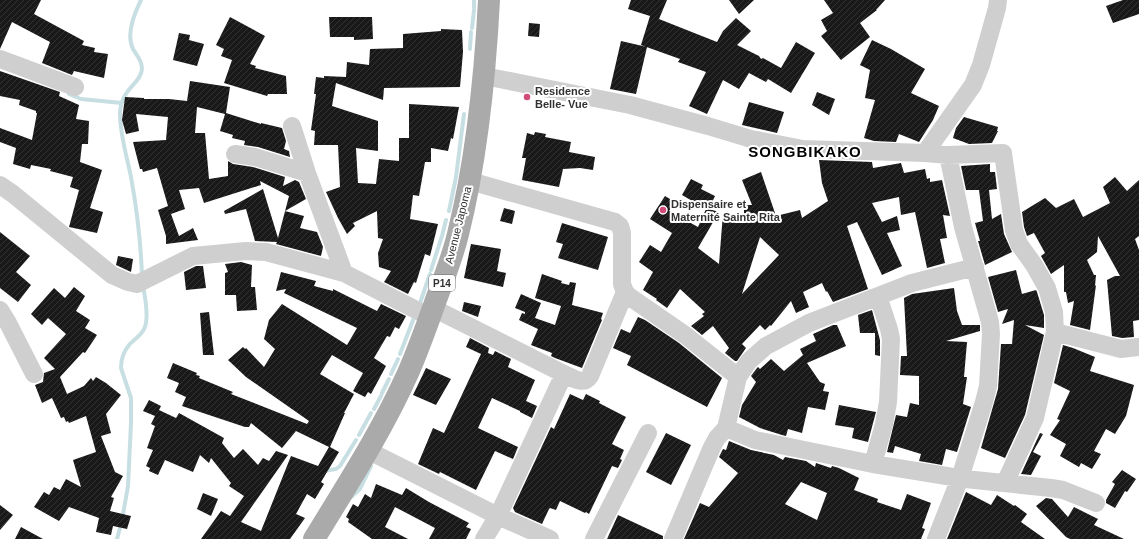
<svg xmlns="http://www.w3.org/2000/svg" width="1139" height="539" viewBox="0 0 1139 539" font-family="Arial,sans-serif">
<defs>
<pattern id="building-hatch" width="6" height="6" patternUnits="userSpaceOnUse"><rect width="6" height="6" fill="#191919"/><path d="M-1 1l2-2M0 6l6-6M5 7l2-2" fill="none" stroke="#323232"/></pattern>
</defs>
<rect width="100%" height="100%" fill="#fff"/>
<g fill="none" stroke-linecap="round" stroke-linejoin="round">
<path stroke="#c7dfe2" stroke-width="4" d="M141,0c-7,14 -15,35 -8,49 4,7 9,11 9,20 -1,10 -9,15 -14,22 -5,6 -7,13 -8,20 -1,20 7,46 11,66 6,33 10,67 11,100
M474,8v-8
M472,28l2,-18
M470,49l1,-17
M69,94l12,5 41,4
M449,211l7,-34 8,-63
M431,270l11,-34 4,-16
M419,306l11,-32
M400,354l15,-39
M391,374l7,-15
M382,393l7,-14
M374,409l7,-13
M359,435l12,-22
M324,471l12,-2 4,-3 16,-26
M350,498l10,-9 11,-23
M117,539l5,-19 6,-34 3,-63v-25l-10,-30c0,-8 3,-17 8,-23 5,-6 12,-9 15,-16 5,-9 1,-33 -1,-43"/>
</g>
<path fill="url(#building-hatch)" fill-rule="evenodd" d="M0,0h41l-7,14 50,27 -2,4 13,3 -1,4 14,2 -4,24 -30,-7 -2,4 -30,-12 8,-21 -38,-20 -12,27z
M631,0h36l-8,19 58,23 6,-11 13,-13 15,13 -14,14 22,11 2,3 2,-1 18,10 15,-26 19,11 -24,40 -23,-14 -2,3 -17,-9 -10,16 -16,-9 -16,34 -18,-8 17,-34 -28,-10 2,-3 -39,-14 9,-29 -22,-7z
M729,0h25l-15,14z
M824,0h61l-9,10h1l-17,13 10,14 -29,23 -20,-24 6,-5 -6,-11 12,-7z
M1123,0h16v14l-26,9 -7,-17z
M230,17l35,19 -15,28 6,2 -1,2 31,8 1,18h-19l-1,2 -43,-13 8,-23 -11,-4 3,-7 -8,-4z
M329,17h43l1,22 -19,1v-3h-24z
M529,23l11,1 -1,13 -11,-1z
M441,29l21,1 1,22 -3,35 -76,1 -1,12 -47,-17 -4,23 46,15v30l-22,-3 2,35 18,1 3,-25 20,2v-23h10v-34l50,3 -6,32 -2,-1 -3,13 -17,-3v14h-6l-6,34 -6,-1 -3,24 28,5 -8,32 -5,-2 -9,29 -2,-1 -6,12 -24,-12 7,-11 -12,-4 -1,-14 5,-14 -5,-1 -1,-27 -24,12 2,3 -8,8 -9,-16 -12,-26 14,-5 -2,-42h-24l1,-14 -4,-1 5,-36h-2l2,-17 8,1v-2l22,1 1,-15 22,3 1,-16 33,-1v-14l38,-3z
M179,33l11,2 -1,5 15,4 -7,22 -24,-6z
M872,40l19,9 34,20 -14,24 28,13 -6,14 -14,22 -20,-8 -3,8 -22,-1 -10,-3 11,-38 -10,-2 5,-28 -10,-5z
M621,41l26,6 -11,47 -26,-5z
M0,71l60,21 -1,4 20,9 -3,14 13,2 -1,23h-6l-2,18 22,8 -12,38 13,4 -6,21 -28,-6 10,-37 -9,-3 3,-10 -23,-6 1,-2 -20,-4 -1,4 -17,-5 3,-16 -16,-6v-14l32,12 5,-27h-1v-2l-17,-6 1,-5 -20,-4z
M190,81l40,6 -4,26 35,11v-1l21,5 4,13 -2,8 5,2 1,6 -32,-10 -14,-2 1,-4 -13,-3 1,-3 -13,-4 5,-17 -28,-7 -2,26h10l4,46 19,-3v-15l5,3 20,3 32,10 -2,9 12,-6 4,2 7,17 -21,12 19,5 -4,12 17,4 6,15 -2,9 -45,-12 1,-2 -22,-1 -9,-32 -21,5 -1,-3 39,-22 15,49 11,-42 -29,-15 1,4 -57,18 -5,-15 -20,2 6,19 -14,5 8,22 14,-8 5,12 -32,4v-8l-8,-26 10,-4 2,7 -13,-45 -14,4 -1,-3h-2l-7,-27 33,-2 2,-23 -32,-3 3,17 -13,3 -4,-14 3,-23 19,1v1h25l18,2z
M817,92l18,7 -6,16 -17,-10z
M749,102l35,10 -7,21 -35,-8z
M964,117l34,10 -1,4h1l-6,12 -23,1 -16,-6 3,-10z
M535,132l11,2 -1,3 26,5 -2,10 26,5 -2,13 -13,-2 -17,1 -4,18 -37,-7 4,-22h-4l5,-25 7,2z
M819,160l53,2 1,6 28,-5 3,10 21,-4 2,10 3,-1v4l12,-2 8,36 -7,-1 4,23 -7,1 5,24 -18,5 -12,-56 -14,3 -2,-18 -27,6 10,19 15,-6 3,14 -13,3 15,33 -20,9 -25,-53 -10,4 21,63 -35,13 -6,-11 -1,1 -4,-9 -19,9 6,15 -13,6 -5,-12 -20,25 -1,-1 -5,5 -5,-5 -18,19 4,4 -9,13h-2l-10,-8 4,-5 -16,-22 -11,9 -11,-9 13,-10 -2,-2 3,-2 -25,-23 -13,19 -11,-8 1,-1 -14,-9 10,-18 -14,-10 11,-17 11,7 11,-19 -22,-14 15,-23 10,6 -6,9 29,16 8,-18 -24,-14 9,-16 12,6 -2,4 14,7 -6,13 10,3 -21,36 21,16 4,-51 21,5v-13h8l-10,-25 19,-8 15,44 24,-6 2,8 26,-17 -6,-18zM760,237l19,18 -37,39z
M990,164v8h5l2,17 -8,1 3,29 9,-5 3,20 8,18 -27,13 -7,-24h2l-5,-18 8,-2 -4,-31h-13l-5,-24z
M1115,177l12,14 12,-11v56l-4,3 4,11v70l-6,1 1,16 -12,1 -10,-2 -5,-56 8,-4h5l-22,-40 -1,16 -10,8 7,15h2l-1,11 1,-1 -6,45 -20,-5 4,-24 -6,2 -2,-11h-2v-27l-13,9 -10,-18 4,-3 -11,-20 -7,3 -3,-9 -2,-15 23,-14 11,10 18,-9 9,18 27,-14 -7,-16z
M504,208l11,3 -3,13 -12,-3z
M562,223l46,14 -10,33 -40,-12 5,-14 -7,-2z
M0,232l30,24 -14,16 15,13 -13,17 -18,-14z
M471,244l30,5 -4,22 9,2 -3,14 -39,-9z
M118,256l15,3 -2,13 -15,-7z
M241,262l11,3 -1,22h4l2,23 -20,1 -1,-16h-11v-22l3,-1 -3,-8z
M196,266h7l3,22 -20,2 -2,-18z
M1016,270l6,24 14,-4 1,2 7,23v13l-19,-3 19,10 -19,80 -20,43 -24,-10 17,-59 3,-45h11l2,-24 -12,4 6,-15 -10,3 -10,-35z
M281,272l35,9 -2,5 19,5v-2l44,22 4,-7 25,12 -7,13 -4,-2 -5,10 -3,-1 -13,22 12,8 -15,28 -3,-2 -3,5 -12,-6 10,-18 -31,-18 -12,19 34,20 -10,19h1l-15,34 9,5 -18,30 3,2 -9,15 -8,-5 -11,20 9,4 -15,21h-89l20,-28 9,5 14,-20 -15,-10 2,-3 -20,-25 -2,5 -9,-8 -7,17 -28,-12 -7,15 -9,-4 1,-3 -4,-2 7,-16 -6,-2 8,-22 -4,-2 4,-8 -12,-5 6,-11 12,6 -2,4 17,8 3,-5 45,25 -2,5 12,15 9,-9 15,16 5,-7 6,3 7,-10 12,4 -47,67 20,9 30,-75 27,10 11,-19 -33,-16 -14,17 -31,-25 -2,4h-4l-63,-21 4,-9 -11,-5 4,-9 -12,-5 6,-15 24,10 -1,2 4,1 -1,2 34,14 -2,2 76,30 2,-3 -63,-44 -18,-17 15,-13 2,2 1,-1 18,19 11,-18 -11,-10 5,-19 13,-16 65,41 10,-17 -73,-35 2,-4 -10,2z
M542,274l20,7 -1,2 8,2 1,-3 6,1 -4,22 31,8 -2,6 1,1 -20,48 -27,-10 -4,-2 1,-3 -21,-8 7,-16 -19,-9 3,-7 3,1v-2l-10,-4 6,-14 20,9 -6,15 20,7 6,-19 -26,-8z
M74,287l11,9 -9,15 14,9 -5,8 12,7 -12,18 -2,-1 -23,25 7,17 17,-8 7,-8 2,3 3,-4 10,6 15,12 -15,19 5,19 -10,3 14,36 8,4 -12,21 3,1 -4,13 21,5 -4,13 -14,-3 -2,9 -15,-3 3,-14 -30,-11 -10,14 -25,-14 10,-15 5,3 5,-8 6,3 6,-11 15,8 -8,-27 23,-8 -10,-36 -17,7 -1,-2 -2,1 -2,-5 -3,1 -9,-20 -10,5 -7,-18 8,-3 1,-9 11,-4 -11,-11 22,-24 -18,-16 -6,7 -11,-11 23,-26 11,10z
M954,288l3,23 5,14h18v6l-34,10 21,1 -3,35h3l-4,27 8,3 -14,45 -11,-3 -4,16 -23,-4 2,-7 -26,-8 -2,7 -6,-1 9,-37 11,2 3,-14 9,2v-29l-19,-1 1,-19h6l-3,-58 8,-4z
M464,302l17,4 -3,11 -16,-6z
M872,310l8,30v16l-5,-1v-22h-15l-2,-18z
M209,312l5,43h-11l-3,-42z
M638,317l7,3 34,23 43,35 -15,29 -80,-42 4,-9 -18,-8 8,-19 9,4z
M833,325h4l9,21 -39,17 13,19 5,2 -2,7 6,1 -4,18 -17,-3 -6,26 -14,-4 -2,7 -4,-1 -22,-7 -21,-11 3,-12 14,-23 -5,-6 6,-8 1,-1 2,2 11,-10 13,12 19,-16 -3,-6 16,-8 -3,-7z
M470,338l19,10 -1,5 5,2 2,-4 16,8 -3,8 27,13 -9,21 11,5 -5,12 -12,-6v-1l-28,-13 -14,30 40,19 -5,12 -18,-8 -19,39 -36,-18 -1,2 -21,-10 15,-36 11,5 37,-79 -15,-7z
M1063,345l10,3 22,9 -5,14 44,14 -8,31 -11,18 -9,-5 -12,22 7,3 -9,15 -11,-6 -2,4 -19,-11 6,-12 -16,-9 10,-15 -3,-1 13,-28 -16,-8z
M426,368l25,11 -15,26 -23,-10z
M570,394l13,6 3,-6 14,7 -1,2 27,14 -14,27 12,6 -4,9 2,1 -4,8 -6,-2 -23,48 -3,-2 -1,1 -25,-12 -4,9 -6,-2 -1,1 -7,15 -27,-12 -2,-4 38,-81 3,2z
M839,405l37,7 -8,30 -16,-4 2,-10 -19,-3z
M666,433l25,12 -20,40 -25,-13z
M1040,433l3,1 -10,18 8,4 -10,19 -10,-1z
M729,441l22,9 23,5 9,5 2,-3 21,4 9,6 1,-4 15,5 1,-2 7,2 20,10 -5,12 24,9 -1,3 24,8 6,-16 24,9 -9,25 3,1 -4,10h-237l16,-36 9,4 29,-34 -19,-16 4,-8 3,1zM801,482l26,11 -10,27 -32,-16z
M1122,470l14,9 -9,13 -2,-1 -10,17 -9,-5v-3l9,-16 -3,-2z
M376,484l26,11 4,-7 23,14 40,21 -3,4 5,2 -5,10h-37l6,-11 -40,-21 -10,20 23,12h-36l-24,-17 1,-3 -3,-2 7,-13 5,3 7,-13 6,4z
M966,492l25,13 6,-10 17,11 1,-1 12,9 -6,8 24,17h-98z
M203,493l15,6 -7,17 -14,-7z
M1046,498l6,1 16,18 6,-10 24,12 -4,6 30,14h-54l-4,-2 -30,-31z
M0,505l13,10 -13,15z
M618,515l45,21v3h-56z
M21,527l22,12h-28z"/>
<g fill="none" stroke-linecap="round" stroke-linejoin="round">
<path stroke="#cfcfcf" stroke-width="18" d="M0,59l75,28
M484,76l146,29 78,21 43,13 52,10 122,4 23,2 55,-2 11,77 5,14 15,21 13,23 7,24 1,20 -20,86 -30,65
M292,126l15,47 37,100
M925,153l48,-68 8,-20 16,-57 1,-8
M235,154l20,3 52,16
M470,181l145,41 5,4 2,7v51l3,8 5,5 55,38 53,42
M0,185l13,9 99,81 16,7 9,2 56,-28 53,-5 20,1 78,21 86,44
M433,308l131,66c10,4 19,12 26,2l35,-84
M0,310l8,13 26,51
M1055,332l66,17 18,-2
M726,428l29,12 118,24 92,15 86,9 12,2 33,13
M367,450l131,66 52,23
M873,464l11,-40 4,-22 3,-63 -2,-10 -11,-33
M484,539l14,-23 66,-142
M594,539l54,-106
M673,539l39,-92 5,-9 9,-10 12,-51 11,-16 17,-15 43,-23 103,-40 63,-16
M936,539l24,-61 24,-76 4,-16 3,-52 -1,-12 -27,-95 -15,-72"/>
<path stroke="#aaa" stroke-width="22" d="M314,539c33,-54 68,-108 94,-166 11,-25 20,-51 29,-76 8,-21 16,-42 21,-63 19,-76 27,-156 31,-234"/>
</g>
<g fill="#d14c78" stroke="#fff" stroke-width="1.5">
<circle cx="527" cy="97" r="4"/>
<circle cx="663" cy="210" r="4"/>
</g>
<g text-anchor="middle" stroke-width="4" stroke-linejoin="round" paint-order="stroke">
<rect fill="#fff" stroke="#707070" stroke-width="1" x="429" y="275" width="26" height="16" rx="3"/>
<g font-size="10" font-weight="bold" fill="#323232">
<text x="442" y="287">P14</text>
</g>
<g font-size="11" font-weight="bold" fill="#323232" stroke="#fff" text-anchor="start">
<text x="535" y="95">Residence<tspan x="535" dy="13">Belle- Vue</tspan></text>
<text x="671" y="208">Dispensaire et<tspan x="671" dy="13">Maternité Sainte Rita</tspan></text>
</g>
<g font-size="11" fill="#323232" stroke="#fff">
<text transform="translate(458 225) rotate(-76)" y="4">Avenue Japoma</text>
</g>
<g font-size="15" font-weight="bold" letter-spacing="1" fill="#000" stroke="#fff">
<text x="805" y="157">SONGBIKAKO</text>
</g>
</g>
</svg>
